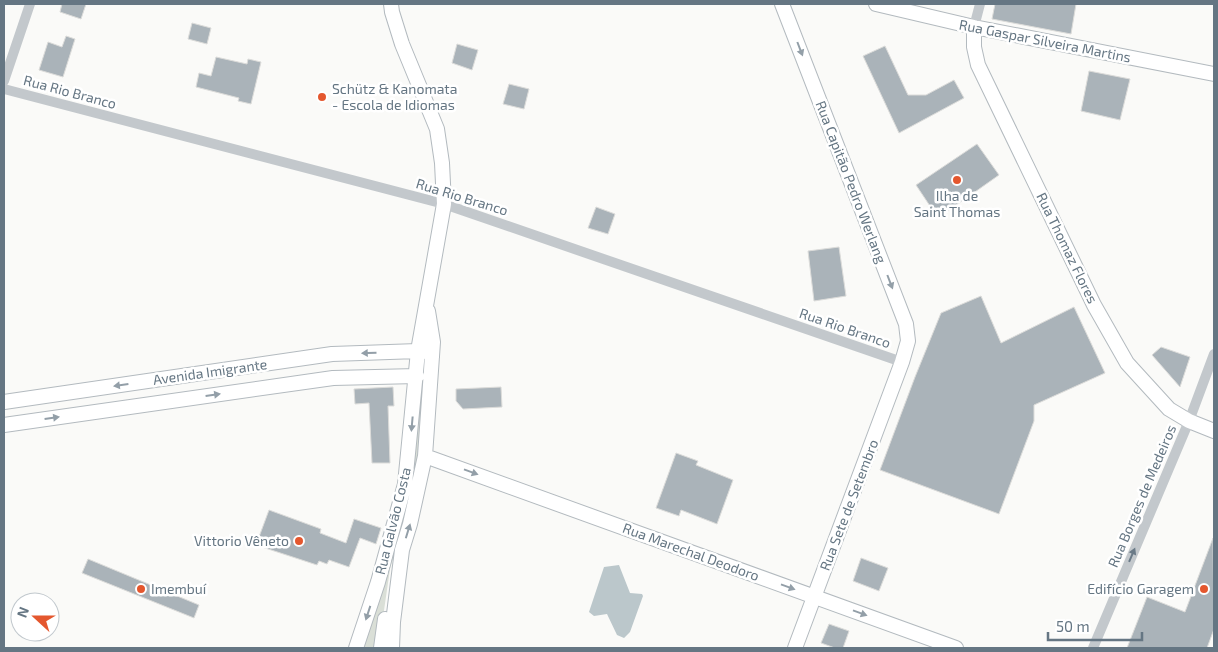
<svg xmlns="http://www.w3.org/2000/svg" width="1218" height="652" viewBox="0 0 1218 652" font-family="'Exo 2',sans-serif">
<rect width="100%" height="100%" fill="#fafaf8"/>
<path fill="#dadfd7" d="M421,353l5,1 -9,107 -10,51 -17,57 -10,69 -5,10h-10l-1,-7 44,-146z"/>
<path fill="#bbc7cb" d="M619,565l11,28 12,1 1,2 -13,36 -6,6 -7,-3 -10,-21 -13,2 -5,-4 15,-45z"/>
<path fill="#aab3b9" stroke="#dcdcda" d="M62,4h24l-5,15 -21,-7z
M995,4h81l-5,30 -79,-15z
M192,23l19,5 -4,16 -19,-5z
M66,36l9,3 -12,38 -24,-7 9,-28 14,5z
M457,44l21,6 -6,20 -20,-7z
M885,46l23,49h18l28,-15 10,18 -65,35 -36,-77z
M216,57l31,7 1,-5 13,3 -10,42 -13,-3 1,-3 -43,-11 3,-14 12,3z
M1089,71l41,8 -10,41 -39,-9z
M509,84l20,5 -5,20 -21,-5z
M977,144l22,31 -61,43 -22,-33z
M596,207l19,7 -7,20 -20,-6z
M839,247l7,49 -32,5 -6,-50z
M981,296l20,47 73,-36 31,66 -71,32v16l-35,93 -119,-44 35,-93 26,-64z
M1161,347l29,10 -10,30 -28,-32z
M393,387l1,19h-6l2,57h-18l-3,-60 -14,1 -1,-15z
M501,387l1,20 -39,2 -7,-8v-12z
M676,453l22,8 -2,4 37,15 -16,44 -36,-14 -2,6 -23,-8z
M269,510l52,19 -1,4 26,10 8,-24 27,9 -5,16 -16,-6 -11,29 -20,-7 -2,4 -8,-3 -2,4 -61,-20z
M1213,538l1,91 -7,19h-80l20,-51 38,15z
M861,558l27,10 -9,23 -26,-10z
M88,559l111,46 -5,13 -112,-45z
M829,624l20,7 -6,17h-8l-14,-5z"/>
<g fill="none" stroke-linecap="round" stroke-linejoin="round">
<defs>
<path id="secondary" d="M782,4l124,320 2,17 -6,21 -107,286
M876,4l98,23 240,47
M974,27v20l4,18 116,240 33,58 42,46 20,12 25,10
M4,402l328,-48 86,-3 10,1 4,5
M4,425l329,-47 84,-2
M425,456l531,192
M356,648l22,-66 27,-98 13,-133 26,-147 -2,-41 -5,-34 -35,-85 -10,-32 -1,-8
M381,648l4,-29
M392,648l1,-26 9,-72 8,-26 15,-68 8,-114 -5,-31"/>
</defs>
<use href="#secondary" stroke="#b3babf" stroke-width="16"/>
<path stroke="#c3c8cc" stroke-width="10" d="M974,27l6,-23
M4,81l26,-77
M4,89l440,115 458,158
M1093,648l96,-227 25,-67"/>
<use href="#secondary" stroke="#fff" stroke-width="14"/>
</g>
<defs><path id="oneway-solid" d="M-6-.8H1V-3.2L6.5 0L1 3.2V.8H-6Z" transform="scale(1.25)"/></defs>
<g fill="#939fa8">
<use href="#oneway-solid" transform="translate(800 49) rotate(69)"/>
<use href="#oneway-solid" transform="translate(890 282) rotate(69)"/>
<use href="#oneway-solid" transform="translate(369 353) rotate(178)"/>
<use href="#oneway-solid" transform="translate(121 385) rotate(172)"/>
<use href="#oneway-solid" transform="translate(213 395) rotate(-8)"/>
<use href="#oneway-solid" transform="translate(52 418) rotate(-8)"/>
<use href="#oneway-solid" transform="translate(412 424) rotate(95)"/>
<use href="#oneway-solid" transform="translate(471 472) rotate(20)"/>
<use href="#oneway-solid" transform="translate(408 531) rotate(-73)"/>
<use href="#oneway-solid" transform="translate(788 587) rotate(20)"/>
<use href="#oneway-solid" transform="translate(368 613) rotate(108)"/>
<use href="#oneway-solid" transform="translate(860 613) rotate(20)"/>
</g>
<use fill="#6a7a87" href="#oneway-solid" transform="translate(1132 555) rotate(-67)"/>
<g fill="#e4572e" stroke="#fff" stroke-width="2">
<circle cx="322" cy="97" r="5"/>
<circle cx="957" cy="180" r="5"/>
<circle cx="299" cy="541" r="5"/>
<circle cx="141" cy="589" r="5"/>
<circle cx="1204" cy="589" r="5"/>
</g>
<g text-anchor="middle" stroke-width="5" stroke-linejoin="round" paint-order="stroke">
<g font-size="14" fill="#657683" stroke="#fff">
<text transform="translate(1045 41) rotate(11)" y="5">Rua Gaspar Silveira Martins</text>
<text transform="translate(70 92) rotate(15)" y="5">Rua Rio Branco</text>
<text transform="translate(851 182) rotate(69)" y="5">Rua Capitão Pedro Werlang</text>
<text transform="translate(462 197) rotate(17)" y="5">Rua Rio Branco</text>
<text transform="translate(1067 248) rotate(64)" y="5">Rua Thomaz Flores</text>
<text transform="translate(845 328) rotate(19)" y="5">Rua Rio Branco</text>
<text transform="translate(210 372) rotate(-8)" y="5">Avenida Imigrante</text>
<text transform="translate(1142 496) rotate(-67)" y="5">Rua Borges de Medeiros</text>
<text transform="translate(849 505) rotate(-69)" y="5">Rua Sete de Setembro</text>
<text transform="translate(393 521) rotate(-76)" y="5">Rua Galvão Costa</text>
<text transform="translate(691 552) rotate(20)" y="5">Rua Marechal Deodoro</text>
</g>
<g font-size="14" fill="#657683" stroke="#fff" text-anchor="start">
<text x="332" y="94">Schütz &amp; Kanomata<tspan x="332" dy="16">- Escola de Idiomas</tspan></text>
<text x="957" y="201" text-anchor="middle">Ilha de<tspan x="957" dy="16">Saint Thomas</tspan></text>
<text x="289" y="546" text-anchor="end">Vittorio Vêneto</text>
<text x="151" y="594">Imembuí</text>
<text x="1194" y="594" text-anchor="end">Edifício Garagem</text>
</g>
</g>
<rect width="1218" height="652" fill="none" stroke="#657683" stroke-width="10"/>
<g transform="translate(35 617) rotate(291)"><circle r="24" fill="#ffffff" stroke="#c1c8cd"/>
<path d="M0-4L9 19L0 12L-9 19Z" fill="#e4572e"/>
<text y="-8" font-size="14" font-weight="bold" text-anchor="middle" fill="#657683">N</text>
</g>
<path d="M1048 632v8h94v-8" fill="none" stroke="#657683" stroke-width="2.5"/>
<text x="1056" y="632" font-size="15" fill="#657683" stroke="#ffffff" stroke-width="4" paint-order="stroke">50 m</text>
</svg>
